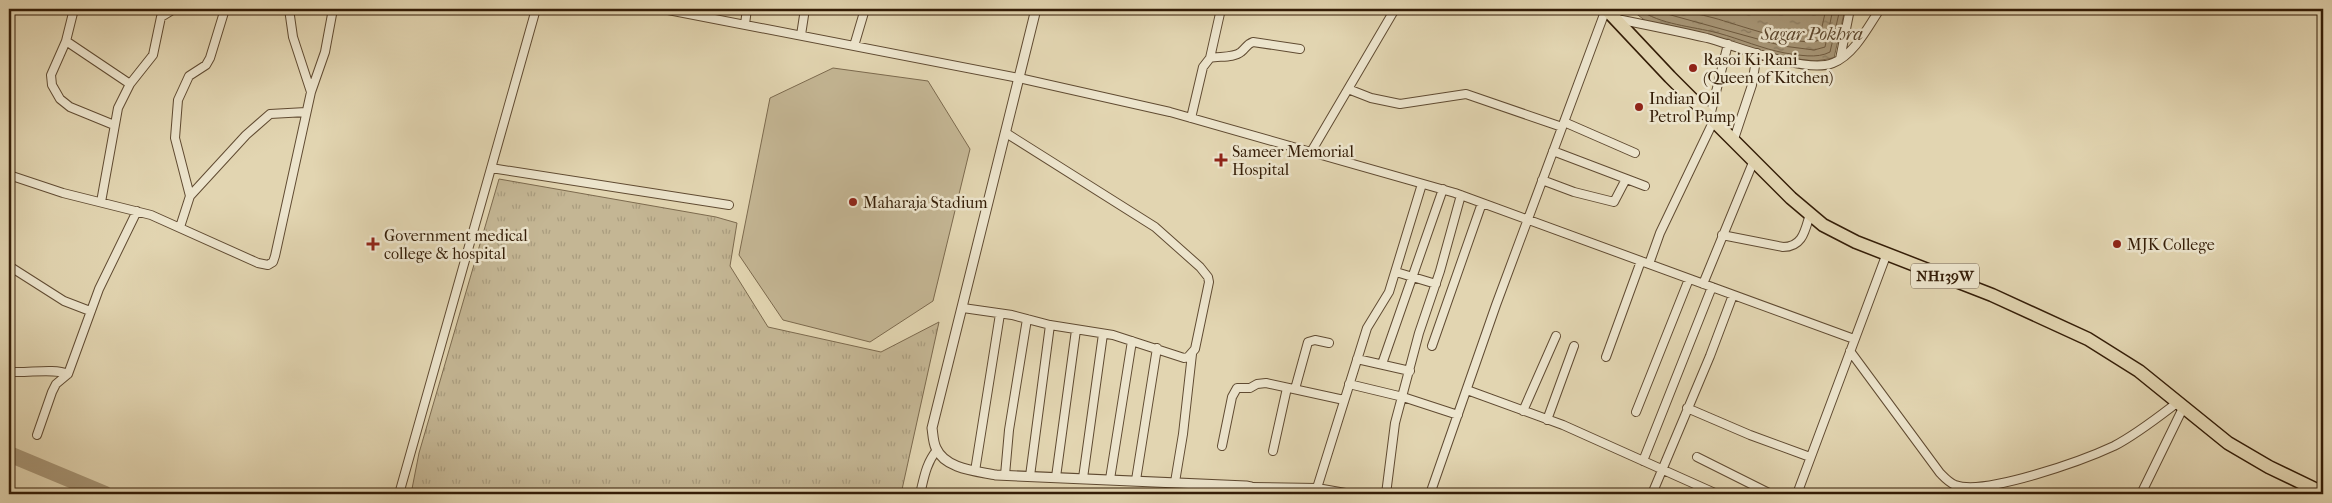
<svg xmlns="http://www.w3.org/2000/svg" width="2332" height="503" viewBox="0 0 2332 503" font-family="'IM FELL French Canon',serif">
<defs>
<pattern id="grass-tufts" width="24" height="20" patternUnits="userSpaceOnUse" patternTransform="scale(1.25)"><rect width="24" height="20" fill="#c4b694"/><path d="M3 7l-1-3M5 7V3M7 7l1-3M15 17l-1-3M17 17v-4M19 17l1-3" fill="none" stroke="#a99c7e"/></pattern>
<pattern id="water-ripples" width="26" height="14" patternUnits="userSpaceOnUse" patternTransform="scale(1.25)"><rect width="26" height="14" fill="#a79677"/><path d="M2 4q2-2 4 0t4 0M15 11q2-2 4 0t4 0" fill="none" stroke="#897a60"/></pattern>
</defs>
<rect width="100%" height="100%" fill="#e2d5b1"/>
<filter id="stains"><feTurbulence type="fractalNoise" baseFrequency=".004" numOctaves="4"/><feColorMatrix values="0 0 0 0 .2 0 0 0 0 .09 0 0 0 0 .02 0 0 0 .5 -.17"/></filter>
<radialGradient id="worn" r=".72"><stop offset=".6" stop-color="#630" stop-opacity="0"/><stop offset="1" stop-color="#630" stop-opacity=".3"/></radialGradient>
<path fill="url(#grass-tufts)" stroke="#7c6a4e" d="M499,179l217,38 21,6 -7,43 38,61 113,25 58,-30 -38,172h-490l8,-41z"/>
<path fill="#c4b694" stroke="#7c6a4e" d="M833,68l95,13 42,68 -37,152 -63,41 -87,-22 -44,-65 31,-157z"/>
<path fill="url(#water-ripples)" stroke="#79664a" d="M1630,9h215l-11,49 -19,3 -34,-4 -74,-22 -60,-13z"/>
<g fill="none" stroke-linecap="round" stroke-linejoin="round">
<path stroke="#6e5a3f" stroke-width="1" d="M1638,9c23,16 53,17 80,24 22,6 45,16 67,20 14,2 32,6 45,-1l10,-43
M1649,9l134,37 31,4 11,-3 8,-38
M1671,9c14,3 29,5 43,9 19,5 91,31 105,22l7,-31"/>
<path stroke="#a79677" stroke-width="16" d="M9,454l96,40"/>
<defs>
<path id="minor" d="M74,9l-8,32 -15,34 1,10 8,14 10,8 44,18
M289,9l4,28 18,55
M663,9l356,69 151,34 285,81 399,146
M1617,19c30,6 60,12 90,19 29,8 99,36 126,25 21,-8 35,-36 47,-54
M745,24l2,-15
M801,35l4,-26
M66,41l64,43
M854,46l11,-37
M1210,58l11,-49
M1840,59l10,-50
M1348,89l23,9 29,6 66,-10 96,33
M1710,116l18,-72
M1191,118l12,-51 7,-9c9,-2 24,0 31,-6 5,-4 6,-8 12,-10l47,7
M1564,122l71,31
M1734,139l18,-54 5,-32
M1553,151l92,35
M1311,152l84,-143
M491,168l238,37
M9,175l54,18 88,22 107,48 10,2 5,-3 2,-6 36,-164 14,-40 8,-43
M1542,180l32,12 40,10 12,-23
M190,196l56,-61 24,-21 36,-2
M101,202l17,-94 12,-24 23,-29 8,-38 13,-8
M180,227l10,-31 -15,-58 3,-38 11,-24 17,-11 4,-7 15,-49
M1722,235l61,12c20,0 22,-17 27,-33
M1649,264l11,-31 54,-113
M9,266l55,35 26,10
M1396,272l40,12
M1703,284l51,-124
M963,308l49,7 38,10 63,10 71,23 4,-1 7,-8 14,-67 -1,-5 -8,-10 -45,-40 -149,-94
M1432,346l50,-143
M1850,351l90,122c4,4 8,9 15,12 30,11 129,-25 159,-39 23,-12 43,-28 64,-44
M1606,357l35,-96
M1357,359l53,12
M1382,364l61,-175
M13,372c17,1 41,-4 55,2
M1349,384l54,13 55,18
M1295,389l13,-47 7,-2 14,3
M1467,390l96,35 154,69
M1687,408l63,27 60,22
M1523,411l33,-75
M1636,412l53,-133
M1547,420l27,-74
M37,435l15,-43 4,-8 12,-10 31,-85 38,-78
M1222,446l10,-49 5,-9h13l7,-4 9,-1 78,17
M1273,451l14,-63
M1697,457l74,37
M1643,461l69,-174
M975,471l25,-157
M1005,475l4,-45 18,-111
M1030,476l20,-151
M1056,477l20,-147
M1083,478l20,-144
M1110,479l22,-138
M1136,480l21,-132
M1175,482l8,-48 9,-80
M1251,487l66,1 34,6
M1317,488l50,-160 22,-36 33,-108
M399,494l137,-485
M920,494c4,-16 6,-31 17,-44
M1386,494l9,-71 24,-90 21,-62 21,-76
M1430,494l66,-189 110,-296
M1652,494l58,-138 23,-61
M1797,494l90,-241
M2141,494l42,-86"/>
<path id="tertiary" d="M1036,9l-104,419c1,6 1,14 4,20 9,21 40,23 60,27l250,11 5,1 3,7"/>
<path id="trunk" d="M1606,9l64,68 121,121 32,27 33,17 136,53 96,44 51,32 89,72 41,24 54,26"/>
</defs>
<use href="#minor" stroke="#604b32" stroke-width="10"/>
<use href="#tertiary" stroke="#604b32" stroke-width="11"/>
<use href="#trunk" stroke="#341d07" stroke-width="15"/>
<use href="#minor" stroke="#ece4cc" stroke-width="8"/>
<use href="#tertiary" stroke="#ece4cc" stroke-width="9"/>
<use href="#trunk" stroke="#e2d5b1" stroke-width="12"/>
</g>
<g fill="#8f2418" stroke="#ece4cc" stroke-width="2">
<circle cx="1693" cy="68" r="5"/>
<circle cx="1639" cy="107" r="5"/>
<path d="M1218.5 152.5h5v5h5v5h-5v5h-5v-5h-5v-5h5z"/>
<circle cx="853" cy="202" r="5"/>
<path d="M370.5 236.5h5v5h5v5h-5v5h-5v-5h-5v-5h5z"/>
<circle cx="2117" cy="244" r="5"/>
</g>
<g text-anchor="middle" stroke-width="5" stroke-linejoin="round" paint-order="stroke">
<rect fill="#ece4cc" stroke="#6b5942" stroke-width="1" x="1911" y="263.5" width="68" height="25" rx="4"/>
<g font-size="15" font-weight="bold" fill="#341d07">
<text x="1945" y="281">NH139W</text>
</g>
<g font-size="16" fill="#341d07" stroke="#ece4cc" text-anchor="start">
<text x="1703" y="65">Rasoi Ki Rani<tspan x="1703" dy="18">(Queen of Kitchen)</tspan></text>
<text x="1649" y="104">Indian Oil<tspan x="1649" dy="18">Petrol Pump</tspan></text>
<text x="1232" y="157">Sameer Memorial<tspan x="1232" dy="18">Hospital</tspan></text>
<text x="863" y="208">Maharaja Stadium</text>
<text x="384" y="241">Government medical<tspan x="384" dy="18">college &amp; hospital</tspan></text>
<text x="2127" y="250">MJK College</text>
</g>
<g font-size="18" font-style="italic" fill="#5c472e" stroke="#ece4cc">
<text x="1812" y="40">Sagar Pokhra</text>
</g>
</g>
<rect width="2332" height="503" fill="none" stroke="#e2d5b1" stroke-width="30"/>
<rect x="10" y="10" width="2312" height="483" fill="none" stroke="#341d07" stroke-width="2.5"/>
<rect x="15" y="15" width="2302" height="473" fill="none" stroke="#341d07"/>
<rect width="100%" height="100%" filter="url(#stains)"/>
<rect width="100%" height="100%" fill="url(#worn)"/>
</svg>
